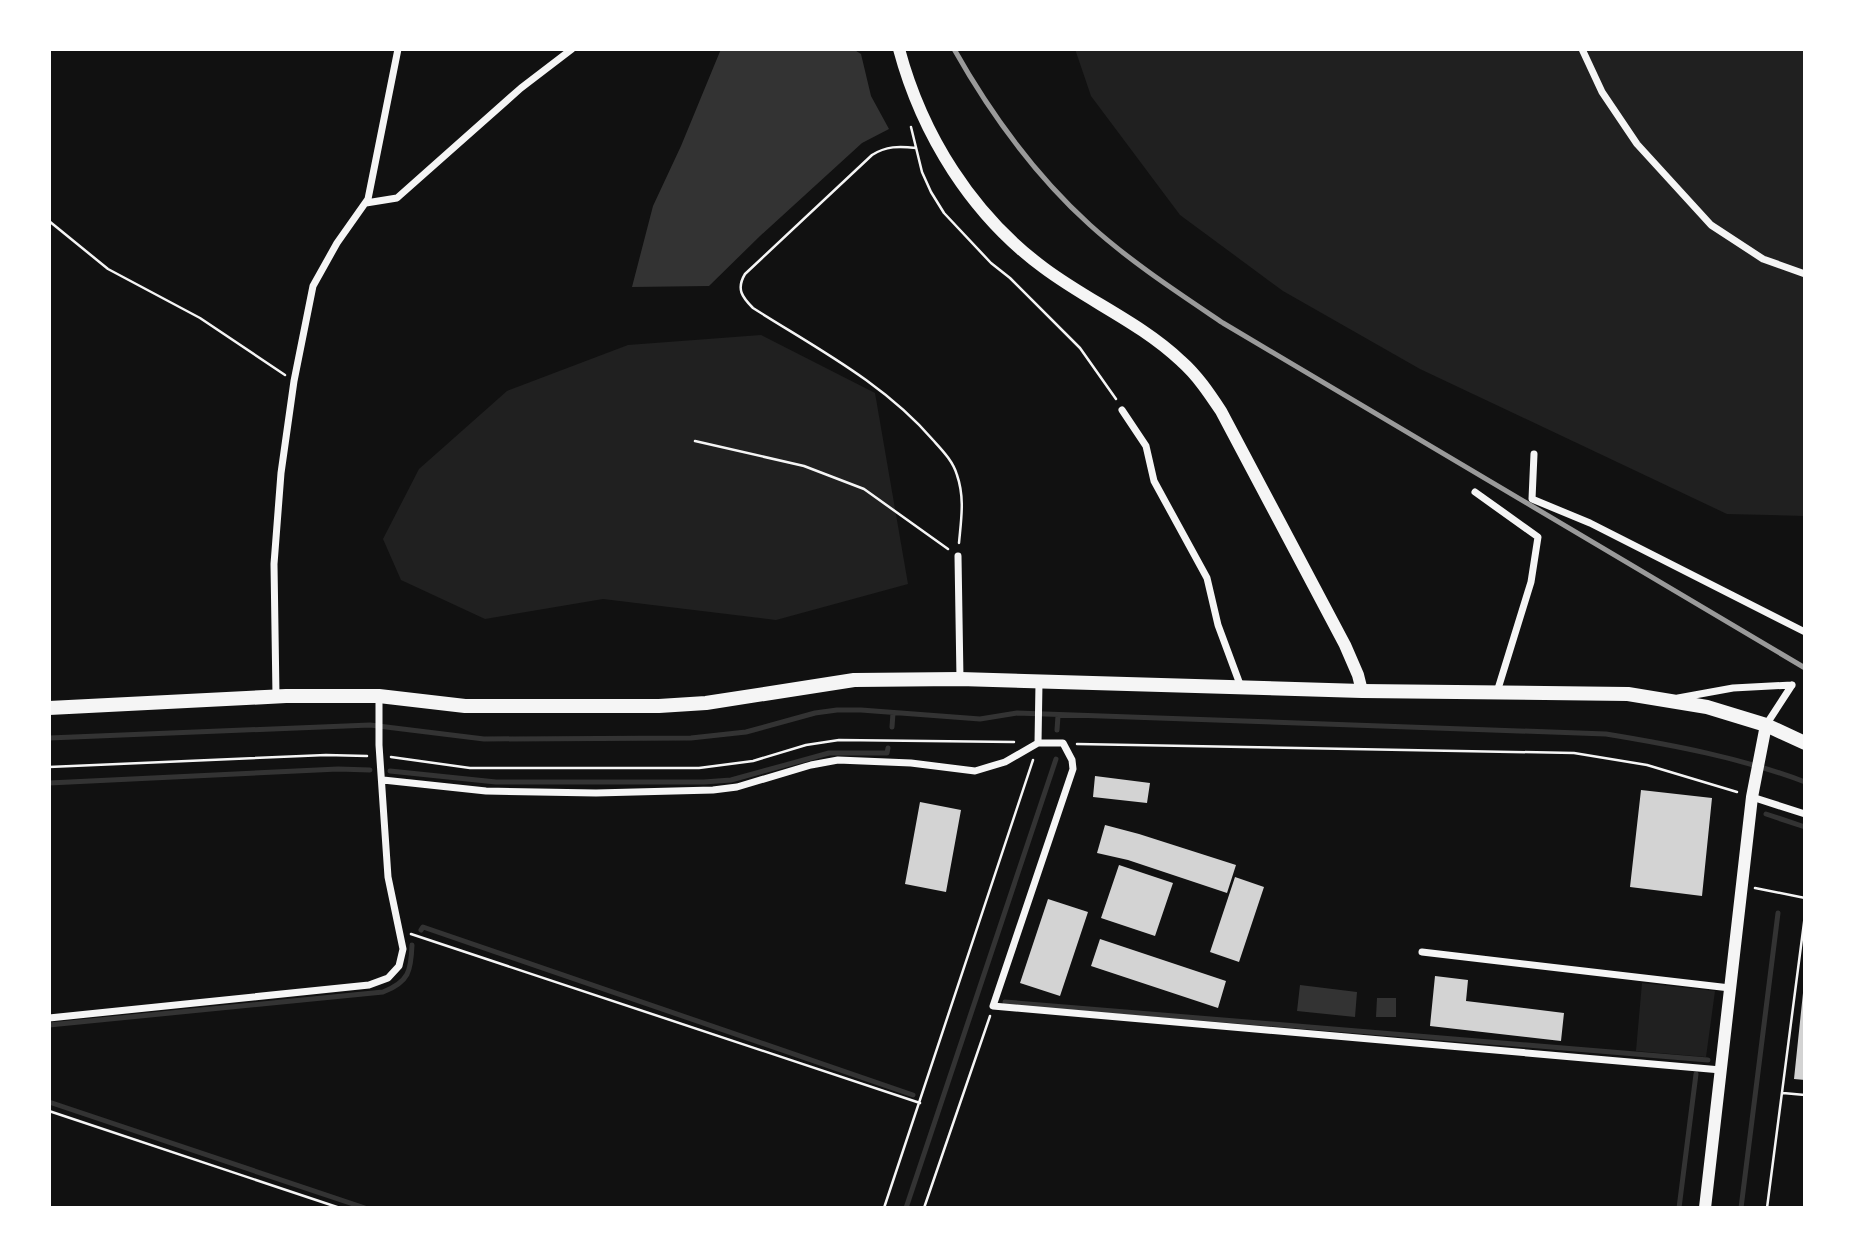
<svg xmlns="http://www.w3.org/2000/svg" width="1854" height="1257" viewBox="0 0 1854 1257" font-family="Arial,sans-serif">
<rect width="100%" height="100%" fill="#111"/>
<path fill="#202020" d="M1075,49h730v467l-78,-2 -307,-145 -137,-78 -103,-76 -89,-119z
M761,335l114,58 33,191 -132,36 -173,-21 -118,20 -84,-39 -18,-41 36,-70 88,-78 121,-46z
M1642,983l73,8 -9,66 -70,-6z"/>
<path fill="#333" d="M721,49h132l8,5 10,42 18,33 -27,14 -102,93 -51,50 -77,1 21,-81 28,-60z
M1300,985l57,7 -2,25 -58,-6z
M1377,998h19v19h-20z"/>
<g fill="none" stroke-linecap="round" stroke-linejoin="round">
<path stroke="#333" stroke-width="5" d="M892,727l1,-14
M1057,730l1,-14
M49,738l321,-13 114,14 207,-1 55,-6 69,-19 22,-3h24l119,9 37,-6 589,21c67,11 136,24 199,48
M390,771l106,11h208l27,-2 98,-27h58l1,-5
M49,783l289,-14 32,1
M1766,814l39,13
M421,930l2,-3 490,168
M1005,1002l703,58
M49,1025l334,-33c26,-10 28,-21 29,-47
M49,1102l316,106
M906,1208l150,-449
M1679,1208l17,-134
M1741,1208l37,-295"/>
</g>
<path fill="#d3d3d3" d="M1095,776l55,7 -3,20 -54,-6z
M1641,790l71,8 -10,98 -72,-9z
M920,802l41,8 -15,82 -41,-8z
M1105,825l34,9 97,31 -9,28 -99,-33 -31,-7z
M1119,865l54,18 -18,53 -54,-18z
M1235,877l29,10 -25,75 -29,-10z
M1048,899l40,13 -28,84 -40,-13z
M1100,939l126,42 -8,27 -127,-42z
M1435,976l33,4 -2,21 98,12 -3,28 -131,-15z
M1803,993h2v87l-11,-1z"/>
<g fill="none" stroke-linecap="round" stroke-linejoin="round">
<path stroke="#f5f5f5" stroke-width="2.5" d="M911,127l11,45 9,20 13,21 47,50 19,15 70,70 36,51
M916,148c-17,-2 -30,-2 -44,7l-127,119c-9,15 -3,23 8,34 63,40 131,75 180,132 9,10 20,21 24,35 8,23 4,45 2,68
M49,221l59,48 92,49 85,57
M695,441l109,25 60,23 84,60
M1077,744l497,9 73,12 90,27
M391,757l79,11h229l54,-7 53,-16 33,-5 175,2
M49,767l277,-12 41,1
M1755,888l50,10
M411,934l509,169
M1783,1093l22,2
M49,1111l291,97
M884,1208l149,-448
M924,1208l66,-192
M1767,1208l38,-293"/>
<path stroke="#f5f5f5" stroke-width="7" d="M1582,49l20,43 35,52 74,81 52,34 42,15
M366,203l31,-5 124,-110 51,-39
M1122,410l24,36 8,35 53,97 11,47 23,62
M1534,454l-2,45 58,24 215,109
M1475,492l63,45 -7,45 -34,110
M958,556l2,123
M276,696l-2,-132 7,-91 13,-92 19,-95 24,-43 31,-44 30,-150
M1678,698l55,-10 59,-3
M1766,725l26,-40
M1038,743l1,-60
M383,780l103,11 110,2 117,-3 24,-3 74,-22 27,-5 73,3 64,8 30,-9 33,-19h25l9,17 1,9 -80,237 728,64
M1752,797l53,17
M1422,952l308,36
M49,1018l320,-33 19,-7 11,-12 4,-17 -15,-72 -9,-132v-49"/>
<path stroke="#f5f5f5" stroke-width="12" d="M899,49c23,86 73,166 145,219 44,33 97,55 137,93 16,14 28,32 40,50l124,234 13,30 4,16
M1705,1208l47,-411 14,-72"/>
<path stroke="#f5f5f5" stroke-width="14" d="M49,708l237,-12h93l86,10h194l47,-3 148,-23 106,-1 402,12 266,3 79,13 59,18 39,18"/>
<path stroke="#9a9a9a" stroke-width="5" d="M954,49c36,64 81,126 136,176 41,37 87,67 133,98l582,345"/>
</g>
<rect width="1854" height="1257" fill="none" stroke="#ffffff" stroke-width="102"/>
</svg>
